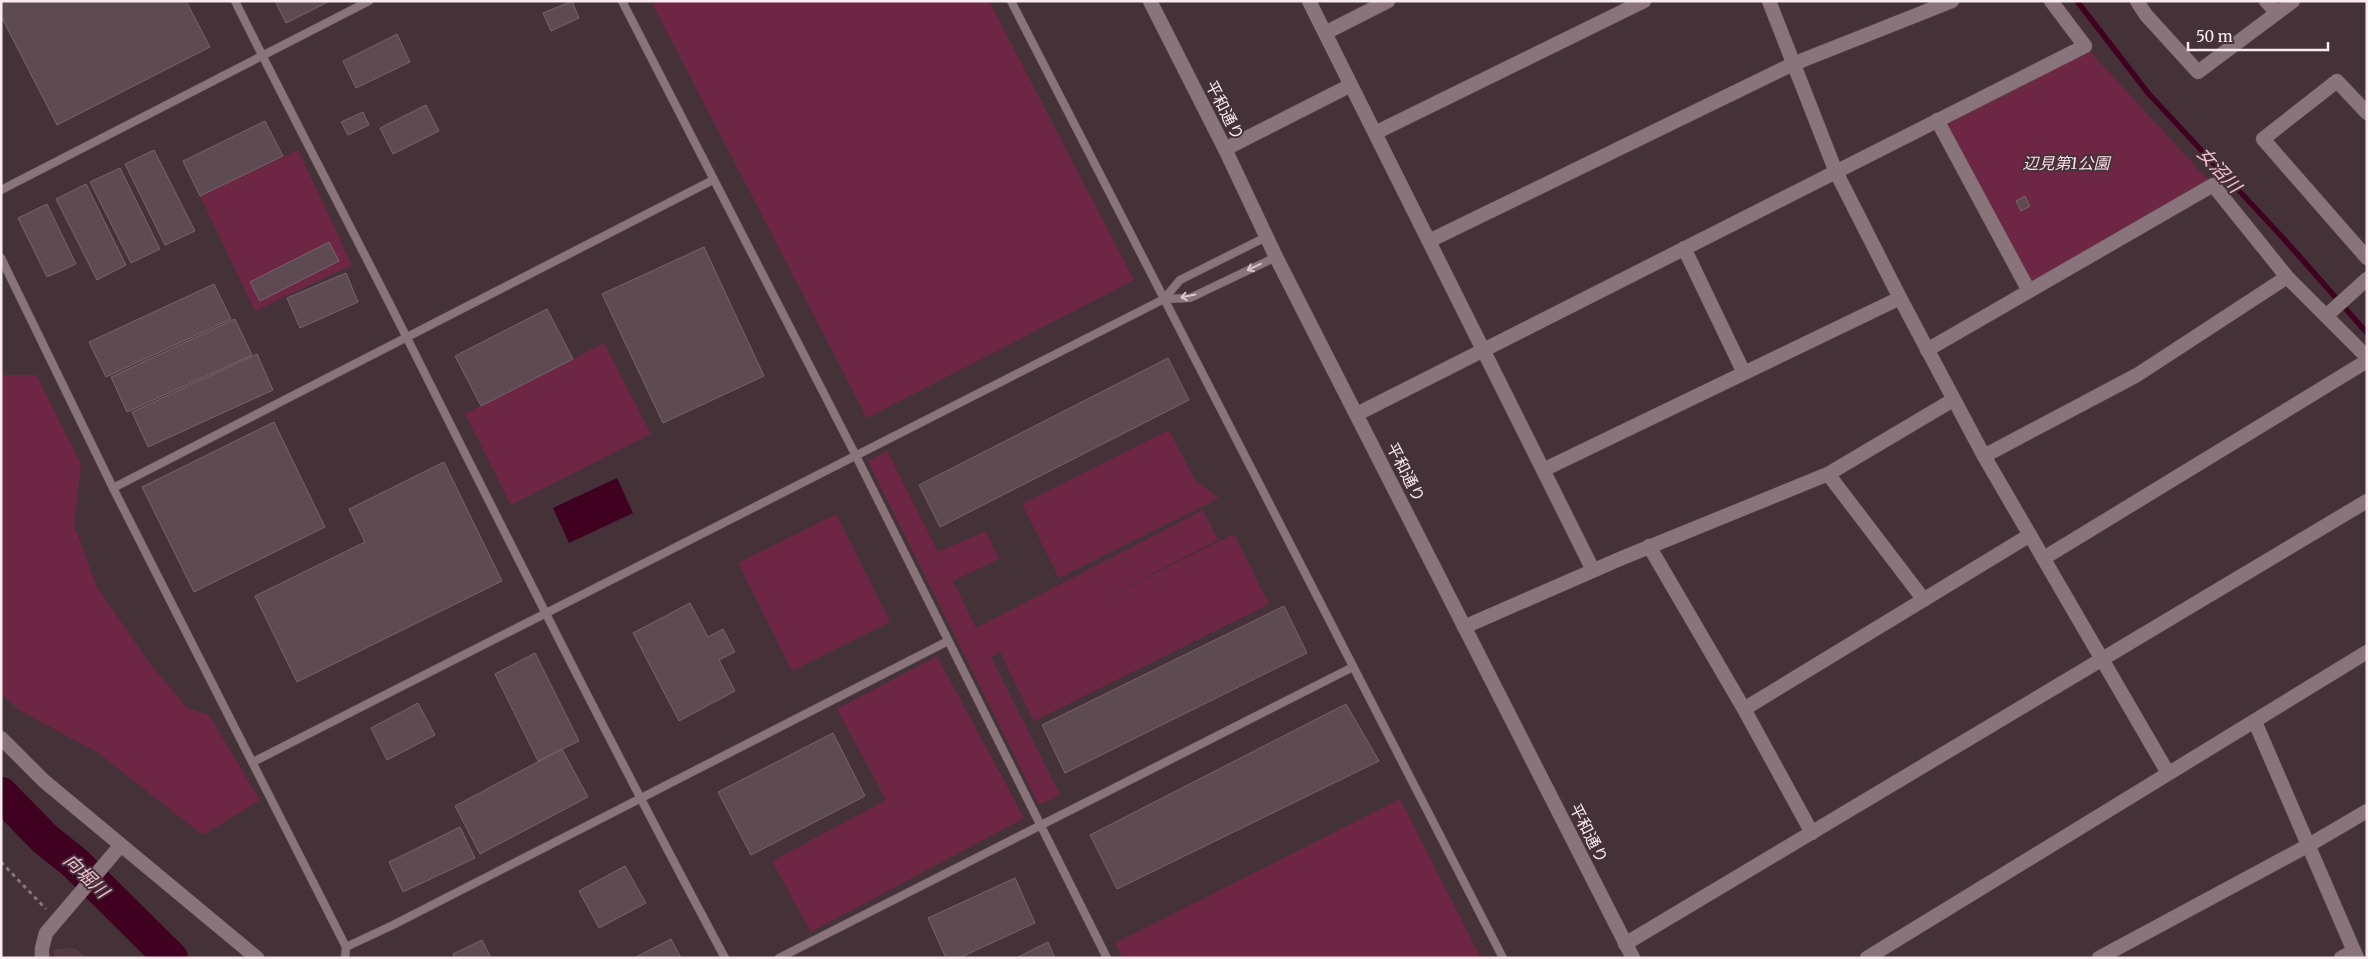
<svg xmlns="http://www.w3.org/2000/svg" width="2368" height="959" viewBox="0 0 2368 959" font-family="Merriweather,'Noto Sans JP',serif">
<rect width="100%" height="100%" fill="#443238"/>
<path fill="#533a43" d="M75,948l12,10h-33v-9z"/>
<path fill="#6e2645" d="M651,1h338l145,279 -267,138z
M2085,46l128,139 -184,106 -92,-171z
M298,150l54,115 -97,46 -55,-115z
M604,343l47,91 -140,71 -46,-91z
M1,375h35l45,89 -7,61 23,62 54,78 36,43 22,7 51,85 -57,35 -106,-83 -78,-42 -18,-17z
M1169,430l26,50 24,18 -160,80 -37,-74z
M887,451l51,101 48,-21 13,28 -46,22 23,47 227,-118 15,30 -134,69 150,-75 35,70 -235,117 -34,-69 -9,5 69,138 -21,10 -171,-344z
M836,514l54,108 -98,49 -54,-108z
M937,656l87,162 -213,114 -39,-71 114,-61 -49,-91z
M1400,799l81,159h-358l-8,-15z"/>
<path fill="#400020" d="M617,478l16,35 -64,30 -16,-35z"/>
<g fill="none" stroke-linecap="round" stroke-linejoin="round">
<path stroke="#400020" stroke-width="5.5" d="M2077,1l71,92 136,146 83,94"/>
<path stroke="#400020" stroke-width="34" d="M1,794l44,45 29,23 97,96"/>
</g>
<path fill="#5e4a51" stroke="#79646b" d="M1,1h185l24,46 -153,78 -56,-109z
M275,1h55l-44,22z
M572,1l7,17 -28,13 -8,-18z
M397,34l13,28 -54,26 -13,-27z
M426,105l13,26 -46,23 -13,-26z
M363,112l6,13 -21,10 -7,-13z
M265,121l18,35 -83,40 -17,-35z
M154,150l41,81 -30,14 -40,-81z
M120,168l40,81 -29,14 -41,-81z
M86,184l40,81 -29,15 -41,-81z
M2025,196l5,10 -9,5 -5,-10z
M47,204l29,60 -29,13 -29,-59z
M329,242l10,19 -79,40 -10,-19z
M704,247l60,129 -101,47 -61,-129z
M346,273l12,29 -58,26 -13,-30z
M214,284l17,35 -125,58 -17,-35z
M547,309l26,50 -92,47 -26,-50z
M235,319l17,36 -125,57 -16,-35z
M257,354l16,36 -125,57 -16,-35z
M1168,358l21,42 -249,127 -21,-42z
M274,422l51,105 -131,65 -52,-105z
M444,462l58,119 -205,101 -42,-86 110,-54 -16,-33z
M690,603l18,34 15,-8 12,23 -16,8 16,31 -56,30 -46,-88z
M1284,606l23,47 -242,120 -23,-48z
M535,653l44,88 -41,20 -43,-87z
M418,703l17,32 -48,25 -16,-32z
M1346,704l33,57 -262,128 -27,-54z
M833,733l32,63 -114,59 -33,-63z
M562,749l26,48 -108,57 -25,-48z
M460,827l15,31 -72,34 -14,-30z
M625,866l21,37 -47,25 -20,-37z
M1015,878l20,45 -76,35h-13l-18,-40z
M671,939l10,19h-47z
M482,940l9,18h-36l-2,-4z
M1048,942l7,16h-39z"/>
<g fill="none" stroke-linecap="round" stroke-linejoin="round">
<defs>
<path id="service" d="M235,1c56,113 115,224 172,337 104,207 208,415 318,620
M622,1l233,453 252,504
M1011,1l492,957
M1,190l368,-189
M1266,237l-86,43 -16,19 26,-1 86,-41
M1,258l112,230 233,459 -1,11
M113,488l600,-308
M253,762l911,-463
M346,947l47,-22 555,-284
M779,958l574,-291"/>
<path id="minor" d="M1309,1l284,569
M2137,1l9,14 52,57 95,-71
M2266,1l11,12
M1325,33l63,-32
M2367,113l-30,-32 -74,58 104,119
M1937,120l92,171
M1375,133l269,-132
M1225,149l126,-64
M1429,241l364,-177 159,-63
M1684,248l60,125
M2326,316l41,-37
M1927,350l286,-165 74,92 80,80
M1357,414l728,-368 -34,-45
M1984,456l153,-81 150,-98
M1543,470l357,-172
M1828,474l96,126
M1649,546l95,163
M2044,558l323,-197
M1464,627l158,-69 206,-84 125,-74
M1,738l43,43 213,177
M1812,833l-68,-124 286,-174
M1625,944l742,-443
M42,958v-10l4,-15 75,-88
M2099,958l210,-113 58,-34
M2341,958l13,-7"/>
<path id="tertiary" d="M1150,1l75,148 51,108 357,701
M1769,1l67,171 64,126 84,158 184,317
M2255,722l102,236
M1867,958l500,-306"/>
</defs>
<use href="#service" stroke="#605055" stroke-width="9"/>
<use href="#minor" stroke="#605055" stroke-width="15"/>
<use href="#tertiary" stroke="#605055" stroke-width="15"/>
<path stroke="#86767b" stroke-width="3" stroke-dasharray="4 4" stroke-linecap="butt" d="M1,862l45,47"/>
<use href="#service" stroke="#8a747b" stroke-width="8"/>
<use href="#minor" stroke="#8a747b" stroke-width="14"/>
<use href="#tertiary" stroke="#8a747b" stroke-width="14"/>
</g>
<defs><path id="oneway-shaft" d="M-6 0H5M1.5-3L5.5 0L1.5 3" fill="none" stroke-width="1.6" stroke-linecap="round" stroke-linejoin="round" transform="scale(1.25)"/></defs>
<g stroke="#d8c8cd">
<use href="#oneway-shaft" transform="translate(1254 267) rotate(155)"/>
<use href="#oneway-shaft" transform="translate(1188 296) rotate(169)"/>
</g>
<g text-anchor="middle" stroke-width="4" stroke-linejoin="round" paint-order="stroke">
<g font-size="16" fill="#f9ecf0" stroke="#443238">
<text transform="translate(1225 110) rotate(63)" y="6">平和通り</text>
<text transform="translate(1406 472) rotate(63)" y="6">平和通り</text>
<text transform="translate(1589 833) rotate(63)" y="6">平和通り</text>
</g>
<g font-size="16" font-style="italic" fill="#f6dbe3" stroke="#443238">
<text x="2066" y="169">辺見第1公園</text>
</g>
<g font-size="18" font-style="italic" fill="#f6c2d3" stroke="#443238">
<text transform="translate(2219 170) rotate(47)" y="6">女沼川</text>
<text transform="translate(86 876) rotate(44)" y="6">向堀川</text>
</g>
</g>
<rect width="2368" height="959" fill="none" stroke="#f9ecf0" stroke-width="5"/>
<path d="M2188 42v8h140v-8" fill="none" stroke="#f9ecf0" stroke-width="2.5"/>
<text x="2196" y="42" font-size="15" fill="#f9ecf0" stroke="#443238" stroke-width="4" paint-order="stroke">50 m</text>
</svg>
